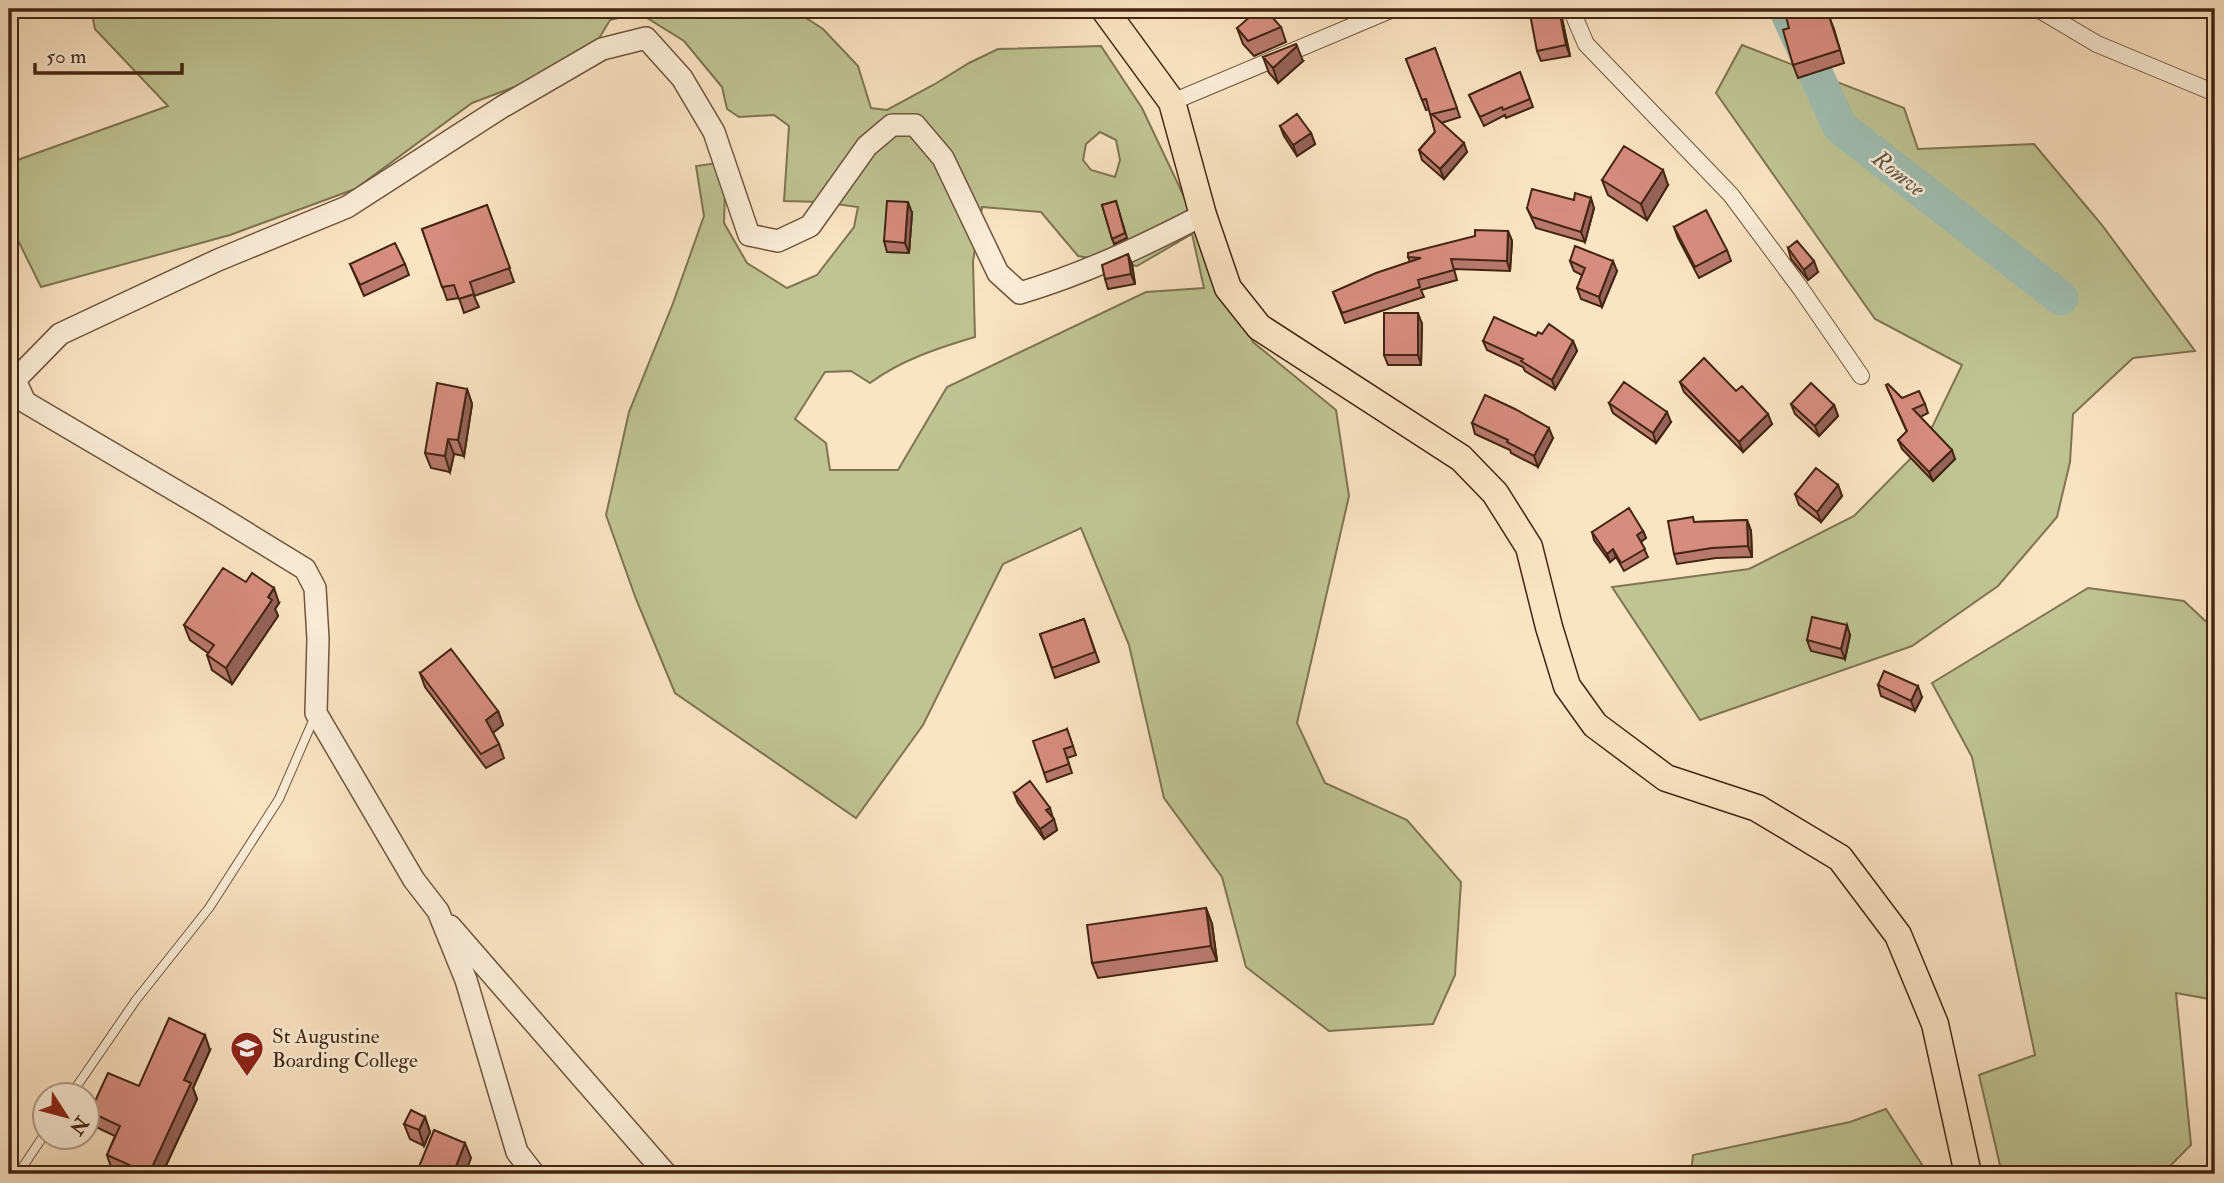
<svg xmlns="http://www.w3.org/2000/svg" width="2224" height="1183" viewBox="0 0 2224 1183" font-family="'IM FELL Double Pica',serif">
<rect width="100%" height="100%" fill="#fbe4c3"/>
<filter id="stains"><feTurbulence type="fractalNoise" baseFrequency=".00286" numOctaves="4"/><feColorMatrix values="0 0 0 0 .2 0 0 0 0 .09 0 0 0 0 .02 0 0 0 .5 -.17"/></filter>
<radialGradient id="worn" r=".72"><stop offset=".6" stop-color="#630" stop-opacity="0"/><stop offset="1" stop-color="#630" stop-opacity=".3"/></radialGradient>
<path fill="#bfc493" stroke="#807452" stroke-width="2" fill-rule="evenodd" d="M91,9h701l31,20 35,37 13,42 16,2 48,-26 34,-21 29,-14 103,-3 41,62 111,234 83,68 13,86 -52,227 28,60 82,37 54,62 -6,93 -22,49 -104,7 -83,-64 -24,-90 -58,-79 -35,-153 -48,-117 -78,36 -80,161 -67,93 -181,-125 -39,-94 -30,-84 23,-103 43,-106 32,-90 -8,-50 30,-4 -2,61 23,40 40,25 30,-13 37,-48 4,-20 -37,-5 -37,-1 5,-75 -15,-11 -35,2 -12,-8 -5,-22 -38,-46 -45,-28 -29,7 -24,40 -114,43 -117,86 -125,46 -189,52 -32,-65v-59l159,-57 -73,-77zM1100,132l16,8 4,20 -5,17 -24,-7 -8,-10 3,-16zM982,207l59,5 37,44 59,10 55,-32 12,54 -58,4 -199,95 -49,83h-68l-4,-27 -31,-24 30,-47 26,-1 19,12c31,-23 68,-35 105,-46l-2,-76z
M1742,45l162,63 14,41 116,-5 68,81 93,126 -62,7 -60,56 -3,48 -13,55 -59,69 -86,60 -212,74 -88,-133 137,-18 105,-53 69,-70 39,-81 -87,-46 -159,-226z
M2088,588l96,13 31,29v370l-39,-7 15,152 -29,29h-160l-23,-99 56,-20 -63,-298 -40,-74z
M1886,1109l42,65h-237l2,-19 157,-33z"/>
<g fill="none" stroke-linecap="round" stroke-linejoin="round">
<path stroke="#9fbfb4" stroke-width="35" d="M1786,9l54,118 221,171"/>
<defs>
<path id="service" d="M70,1096l66,-96 73,-92 70,-109 36,-83
M18,1174l28,-42"/>
<path id="minor" d="M1571,9l15,35 145,151 70,94 60,87
M2038,9l59,35 118,49
M1172,102l221,-93"/>
<path id="tertiary" d="M450,926l216,248
M534,1174l-17,-22 -51,-172 -28,-69 -24,-31 -98,-167 2,-74 -3,-51 -10,-19 -88,-54 -192,-113 -10,-22 45,-46 158,-74 129,-53 155,-100 100,-58 44,-11 36,40 32,54 35,103 29,6 32,-15 57,-80 25,-21h23l28,33 55,115 22,20c64,-19 123,-47 183,-78"/>
<path id="trunk" d="M1104,9l68,93 31,113 25,73 31,39 202,131 34,35 34,54 20,80 18,59 28,39 71,53 91,30 83,50 58,77 37,89 33,150"/>
</defs>
<use href="#service" stroke="#70553e" stroke-width="10"/>
<use href="#minor" stroke="#70553e" stroke-width="18"/>
<use href="#tertiary" stroke="#70553e" stroke-width="24"/>
<use href="#trunk" stroke="#422512" stroke-width="29"/>
<use href="#service" stroke="#fcedd8" stroke-width="8"/>
<use href="#minor" stroke="#fcedd8" stroke-width="16"/>
<use href="#tertiary" stroke="#fcedd8" stroke-width="21"/>
<use href="#trunk" stroke="#fbe4c3" stroke-width="26"/>
</g>
<path fill="#b8786d" stroke="#422512" stroke-width="2" d="M1560,9l10,47 -29,5 -4,-10z
M1829,16l5,13 10,34 -46,15 -5,-13z
M1281,27l5,15 -32,14 -11,-12 -6,-16z
M1435,48l25,69 -19,6 26,29 -23,27 -22,-19 -3,-10 16,-18 -6,-23 -3,1 -20,-51z
M1263,57l40,4 -25,22 -9,-10z
M1520,72l13,35 -27,11 -1,-3 -21,11 -15,-31z
M1280,126l31,7 4,11 -18,12 -13,-20z
M1602,180l66,5 -21,35 -39,-25z
M1574,200l20,8 -9,34 -49,-14 -9,-20z
M1116,201l11,37 -13,6 -12,-39z
M487,205l27,77 -40,14 5,11 -15,6 -5,-15 -12,2 -25,-71z
M912,213l-3,40 -22,-1 -3,-11z
M1674,227l53,23 4,11 -32,17 -21,-40z
M1508,231l4,10 -2,30 -56,-2 3,11 -36,10 3,7 -79,26 -12,-31 77,-30 -2,-5z
M1788,248l30,24 -10,8 -17,-21z
M1570,261l47,10 -15,36 -21,-8 -4,-11 5,-13 -8,-4z
M350,264h55l4,11 -45,21z
M1132,264l3,20 -27,5 -3,-10z
M1422,324l-1,41h-33l-4,-10z
M1542,334l31,7 4,10 -22,38 -30,-18 -2,-4 -36,-17 -4,-9 53,-5z
M1680,382l56,9 36,33 -29,28 -59,-60z
M1886,385l16,13 23,6 3,9 -8,4 35,42 -22,22 -31,-32 -4,-9 9,-8z
M467,389l5,15 -8,52 -10,-2 -4,18 -19,-4 -6,-15z
M1609,403l62,19 -15,21 -43,-30z
M1791,404l43,1 4,11 -19,20 -24,-22z
M1472,423l81,15 -15,29 -27,-14 -1,-3 -35,-16z
M1838,485l4,11 -21,26 -22,-17 -4,-11z
M1747,520l4,11 1,26 -36,1 -39,6 -3,-10 21,-32z
M1643,531l3,7 -5,4 7,15 -24,14 -8,-14 -6,5 -16,-22 -2,-8z
M279,603l-4,6 3,7 -46,68 -20,-14 -5,-15 1,-2 -18,-13 -6,-15z
M1084,619l15,43 -44,16 -15,-44z
M1850,635l-5,24 -34,-8 -4,-11z
M420,673l78,38 5,14 -10,8 6,11 5,14 -18,10 -61,-81z
M1878,685l44,12 -7,14 -34,-15z
M1067,729l9,26 -9,3 5,15 -25,9 -3,-9z
M1014,793l39,25 4,12 -13,9 -26,-36z
M1206,908l6,16 5,37 -119,17 -6,-15z
M210,1050l-17,38 4,11 -35,75h-41l-9,-4 -5,-15 8,-19 -19,-9 -6,-15z
M425,1117l5,15 -6,14 -14,-7 -6,-15z"/>
<path fill="#966259" stroke="#422512" stroke-width="2" d="M1559,9h1l10,47 -4,-11z
M1297,46l6,15 -25,22 -5,-15z
M1311,133l4,11 -18,12 -4,-11z
M1464,143l3,9 -23,27 -4,-10z
M1663,170l5,15 -21,35 -6,-16z
M1591,198l3,10 -9,34 -4,-10z
M908,202l4,11 -3,40 -4,-10z
M1508,231l4,10 -2,30 -3,-10z
M1128,254l4,10 3,20 -4,-10z
M1613,261l4,10 -15,36 -3,-10z
M1814,261l4,11 -10,8 -4,-10z
M1418,313l4,11 -1,41 -3,-10z
M1573,341l4,10 -22,38 -3,-9z
M467,389l5,15 -8,52 -6,-16z
M1834,405l4,11 -19,20 -4,-10z
M1667,412l4,10 -15,21 -3,-10z
M1768,414l4,10 -29,28 -4,-10z
M1549,428l4,10 -15,29 -4,-11z
M448,439l6,15 -4,18 -5,-16z
M1952,450l3,9 -22,22 -4,-9z
M1838,485l4,11 -21,26 -4,-10z
M1747,520l4,11 1,26 -4,-11z
M1643,531l3,7 -6,4 -3,-7z
M1613,549l3,8 -6,5 -3,-8z
M274,588l5,15 -4,6 3,7 -46,68 -6,-16z
M1847,625l3,10 -5,24 -4,-10z
M1918,686l4,11 -7,14 -4,-10z
M498,711l5,14 -12,9 -5,-14z
M1050,808l3,10 -3,2 -4,-10z
M1054,819l3,11 -13,9 -4,-10z
M1206,908l6,16 5,37 -6,-15z
M205,1035l5,15 -17,38 4,11 -35,75h-13l35,-94z
M425,1117l5,15 -6,14 -5,-16z
M465,1143l6,15 -6,16h-12z"/>
<path fill="#d68c7f" stroke="#422512" stroke-width="2" d="M1259,9h6l16,18 -33,14 -11,-13z
M1529,9h30l7,36 -29,6z
M1784,9h41l3,8 1,-1 11,34 -47,15 -10,-35 6,-2z
M1296,44l1,2 -24,22 -10,-11z
M1435,48l22,60 -25,6 32,29 -24,26 -21,-19 16,-18 -9,-33 -4,1 -16,-41z
M1520,72l10,27 -27,11 -1,-3 -22,10 -11,-22z
M1297,114l14,19 -18,12 -13,-19z
M1624,146l39,24 -22,34 -39,-24z
M1532,189l42,11 1,-7 16,5 -10,34 -49,-15 -5,-9z
M887,201l21,1 -3,41 -21,-2z
M1116,201l9,32 -13,6 -10,-34z
M487,205l23,63 -40,14 4,12 -15,5 -5,-14 -12,2 -20,-58z
M1706,210l21,40 -32,17 -21,-40z
M1475,230l33,1 -1,30 -56,-2 3,11 -36,10 2,7 -78,26 -9,-21 43,-19 45,-15 -13,-1v-4l67,-17z
M1797,241l17,20 -10,9 -16,-22z
M395,243l10,21 -45,21 -10,-21z
M1575,246l38,15 -14,36 -22,-9 8,-20 -15,-7z
M1128,254l3,20 -26,5 -3,-14z
M1384,313h34v42h-34z
M1494,317l42,19 2,-4 4,2 7,-10 24,17 -21,39 -31,-19 2,-2 -40,-18z
M1704,358l32,33 6,-5 26,28 -29,28 -59,-60z
M1624,382l43,30 -14,21 -44,-30z
M437,383l30,6 -9,51 -10,-1 -3,17 -20,-3z
M1811,383l23,22 -19,21 -24,-22z
M1888,384l14,14 17,-7 6,13 -12,5 39,41 -23,22 -31,-32 9,-9 -21,-46z
M1485,395l30,14 34,19 -15,28 -27,-14 1,-2 -36,-17z
M1816,468l22,17 -21,27 -22,-18z
M1629,508l14,23 -6,4 8,14 -24,14 -8,-14 -6,5 -15,-22z
M1693,517l1,5 53,-2 1,26 -36,2 -38,6 -6,-33z
M223,568l23,14 6,-9 22,15 -6,9 4,3 -46,68 -19,-13 7,-10 -30,-20z
M1812,617l35,8 -6,24 -34,-9z
M1084,619l11,33 -43,16 -12,-34z
M451,649l47,62 -12,9 13,24 -18,10 -61,-81z
M1884,671l34,15 -7,15 -33,-16z
M1067,729l6,17 -9,3 5,15 -25,9 -11,-32z
M1030,781l20,27 -4,2 8,9 -14,10 -26,-36z
M1206,908l5,38 -119,17 -5,-38z
M169,1018l36,17 -21,45 7,3 -42,91 -42,-19 13,-29 -30,-14 18,-39 31,13z
M411,1110l14,7 -6,13 -15,-6z
M434,1130l31,13 -12,31h-37z"/>
<defs>
<symbol id="school-pin" viewBox="-11 -11 22 30"><path d="M0 17L-7.5 6A9.5 9.5 0 1 1 7.5 6Z" fill="#8f2418" stroke="#fcedd8"/><path d="M0-5L7-2L0 1L-7-2ZM-4 1L0 2.5L4 1V4Q0 6-4 4Z" fill="#fff"/></symbol>
</defs>
<g fill-rule="evenodd">
<use href="#school-pin" x="228" y="1029" width="38" height="52"/>
</g>
<g text-anchor="middle" stroke-width="5" stroke-linejoin="round" paint-order="stroke">
<g font-size="21" fill="#422512" stroke="#fcedd8" text-anchor="start">
<text x="272" y="1043">St Augustine<tspan x="272" dy="24">Boarding College</tspan></text>
</g>
<g font-size="23" font-style="italic" fill="#5e5343" stroke="#fcedd8">
<text transform="translate(1899 173) rotate(38)" y="8">Romve</text>
</g>
</g>
<rect width="2224" height="1183" fill="none" stroke="#fbe4c3" stroke-width="35"/>
<rect x="10" y="10" width="2203" height="1162" fill="none" stroke="#422512" stroke-width="3.5"/>
<rect x="18" y="18" width="2189" height="1148" fill="none" stroke="#422512" stroke-width="2"/>
<g transform="translate(66 1116) rotate(126)"><circle r="33" fill="#fcedd8" stroke="#b29d89" stroke-width="2"/>
<path d="M0-5L12 26L0 18L-12 26Z" fill="#8f2418"/>
<text y="-10" font-size="19" font-weight="bold" text-anchor="middle" fill="#422512">N</text>
</g>
<path d="M35 63v10h147v-10" fill="none" stroke="#422512" stroke-width="3.5"/>
<text x="46" y="63" font-size="21" fill="#422512" stroke="#fcedd8" stroke-width="5" paint-order="stroke">50 m</text>
<rect width="100%" height="100%" filter="url(#stains)"/>
<rect width="100%" height="100%" fill="url(#worn)"/>
</svg>
